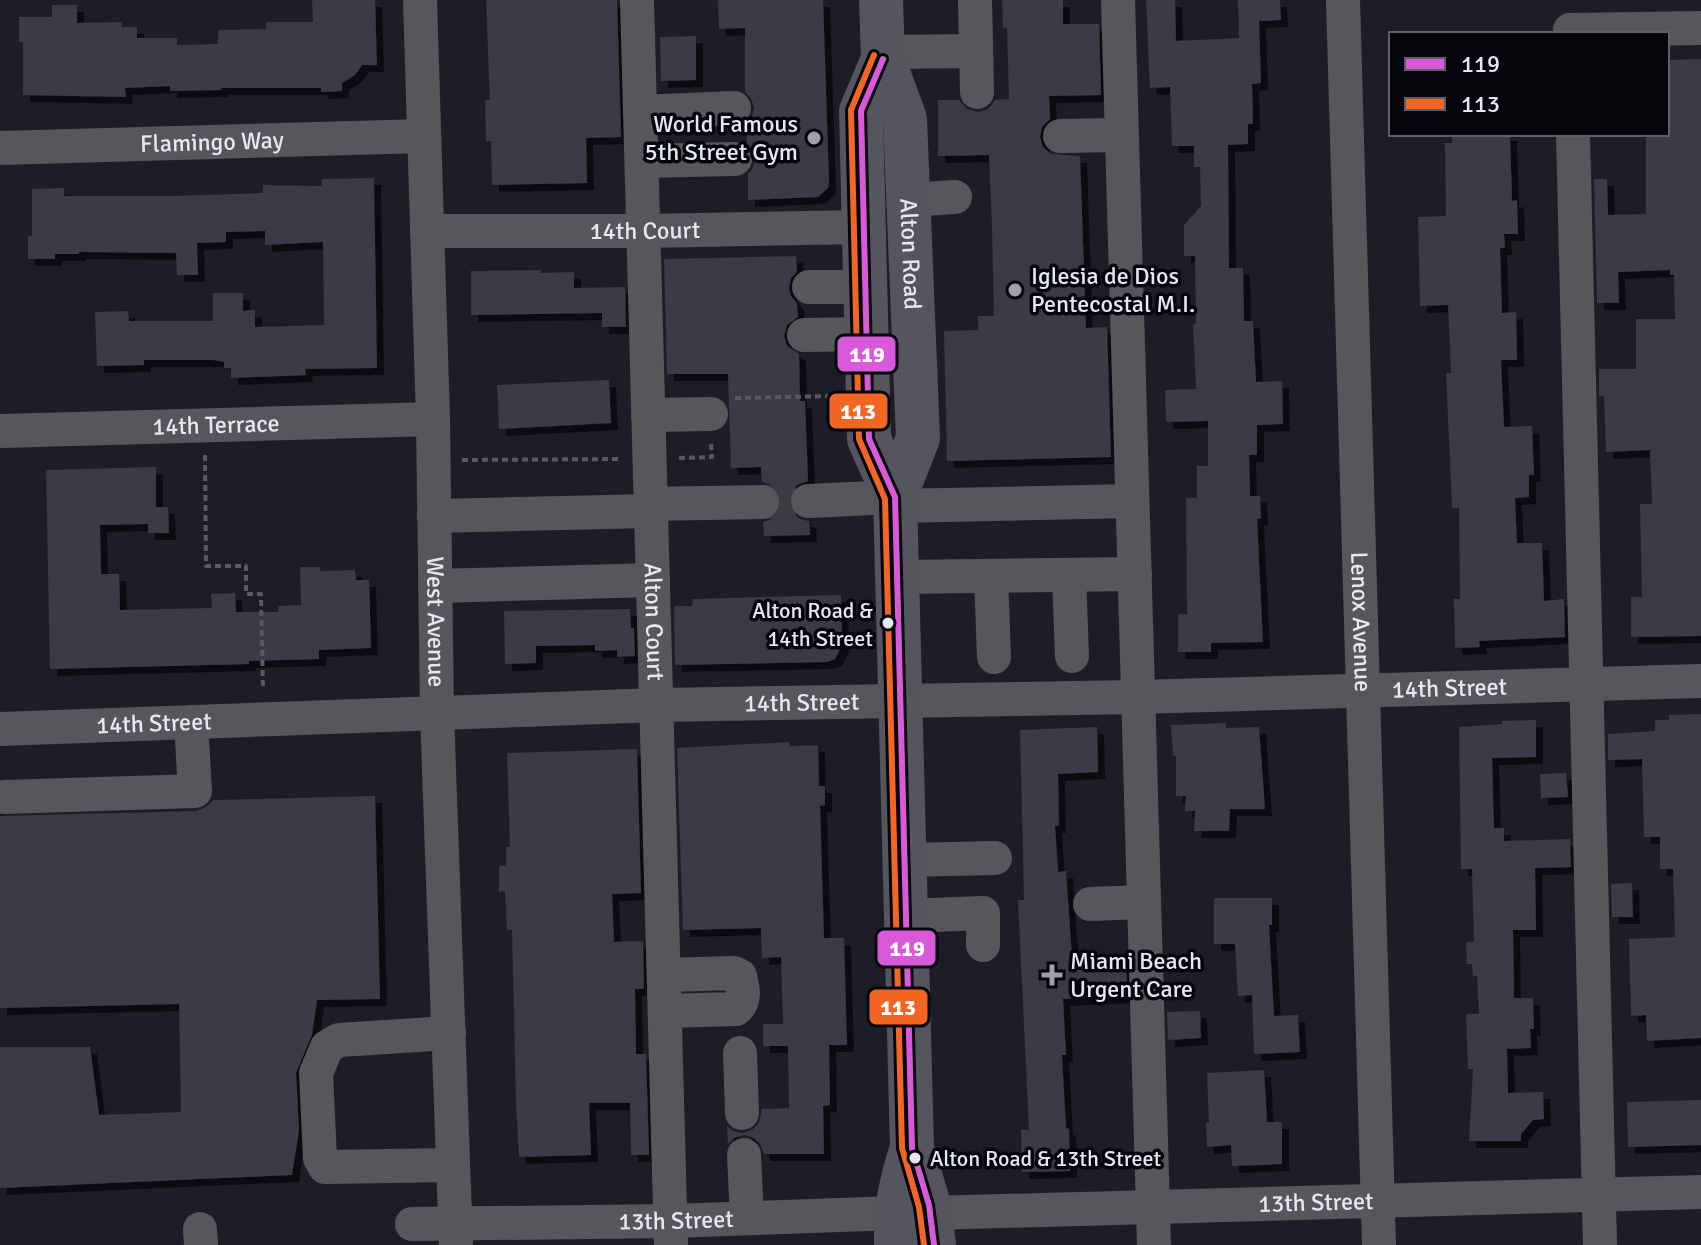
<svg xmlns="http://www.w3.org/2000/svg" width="1701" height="1245" viewBox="0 0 1701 1245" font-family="Signika,sans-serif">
<defs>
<filter id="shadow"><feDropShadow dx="7" dy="7" stdDeviation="0" flood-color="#0009"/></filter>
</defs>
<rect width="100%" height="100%" fill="#1d1d27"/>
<path fill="#3a3a46" filter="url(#shadow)" d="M312,0h63l2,65h-15l-7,10 -13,8v8l-21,1v-4h-100v2l-51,1v-5l-45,2 1,9 -103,-2v-53h-4v-25h33v-12h25v18l45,-1v5h15v11h40v7l41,-1v-14l48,-1v-7h47z
M486,0h131l4,137 -35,1 1,45 -95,2 -1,-44h-5l-1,-41h5z
M718,0h105l6,182 -1,6 -10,9 -70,3v-26l5,-6 2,-10 -8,-15 -1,-20 6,-6 2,-9 -3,-10 -6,-6v-64l-26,1z
M1002,0h61v24h36l2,71 -52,1 1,23 -8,8 -2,10 3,10 8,7 29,2 6,172 21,-1 4,130 -164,4 -3,-130 34,-1v-14h16l-2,-90 -3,-71 -51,1v-56h21l8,9 11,3 10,-3 7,-9 14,-1 -2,-71h-4z
M1146,0h29l1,41 63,-3 -1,-38h42l1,20 -22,1 2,62 -9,1 1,40h-5v20l-20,1 1,123h14l1,53h9l3,61 26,-1 1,43 -26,1v30h-8l1,41h10l1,22 -4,1 6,123 -52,1v9h-33v-38h9l-1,-116h11v-32h11v-45l-42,1 -1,-32 31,-1 -3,-65 3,-1 -1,-67h-11v-31l17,-19 -1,-39h-6v-21h-22l-2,-59 -20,1z
M696,36v44l-35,1 -1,-44z
M1701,59v577l-70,1v-40h11l-2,-93h12l-2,-54 -44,2 -2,-56h-5v-27h37v-50h39l-1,-44h-4v-5l-52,2 1,31h-22l-3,-124h13l1,36 38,-1v-80h21v-74z
M1452,134h58l2,67 5,-1 1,34h-14l1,14h-5l2,65 14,-1 1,48h-16l3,67 28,-1 2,49h-5v22l-14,1 2,45h25l2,58 20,-2 1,38 -86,4 1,6 -25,1 -1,-49h6l-1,-91h-7l-6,-135h5l-3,-68 -28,1 -2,-89 28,-1 -1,-73h7z
M374,178l3,190 -72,1 1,6 -75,3v-10h-7v-6l-10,-2h-70v5l-47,1 -2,-54 33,-1 1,10h84v-28h30v18l12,-1v17l69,-2 -1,-83 -58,3v-14l-39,1v10l-29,1 1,32h-21l-1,-22 -97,-1v2h-24v5h-27v-23h4v-47l32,-1v8h108l91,-3v-8l59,1v-7z
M796,256l1,16 -6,6 -2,10 2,8 6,7 1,14 -11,8 -3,11 3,10 12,8 1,47h5l3,80 -11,4 -6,6 -3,10 4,11 8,7 9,2 1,14 -46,1 -1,-14 10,-3 6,-7 3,-11 -3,-10 -7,-6 -10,-3 -1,-15 -30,1 -3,-94h-61l-3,-115z
M541,270v3l33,-1v16l51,-1 1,40h-24v-14l-131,2v-44z
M609,380l2,43 -112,6 -2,-44z
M156,467v40h12l1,26h-21v-9l-48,1 1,49h18l1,36 92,-2 -1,-14 24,-1 1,19h42v-6l23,-1 -1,-38h20v4l35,-1 1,10h13l2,68 -52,2v9l-70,2v3l-199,5 -4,-199z
M841,595l1,50 -7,14 -8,3 -152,3 -1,-59h18l1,-7z
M630,609l1,19h3l1,28 -18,1v-7l-22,1v-6l-59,1v17l-31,1 -1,-53z
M1701,714v324l-54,3 -1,-26 -15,1 -2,-77 46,-2 -2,-68h-13v-32h-16l-2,-78 -34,1v-26l47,-3v-11h14v-5z
M1536,720v37l-44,1 2,70h10v13l66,-2 1,28 -36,1 1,62h-23l1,68h19l1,31h-4l1,19 -24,1 1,44 35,-1 1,27 -11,1 -12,14v7h-52l4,-72h-5l-2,-55h13l-2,-38h-4l-1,-12h-5l-1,-22h8l-2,-73h-11l-2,-142 43,-3v-3z
M1226,723v5l33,-1 6,82h-35l-1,22h-35l1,-20h-10l1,-15h-10v-40h-3l-2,-31z
M1097,727l1,45 -40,2 1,52h-4l3,46 8,-1 6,86 54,1 1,38 -64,3 3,56h-4l4,74 3,-1 1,43 -48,1 -1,-42h8l-11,-230h6l-4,-170z
M789,742l1,4 28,-1 1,41h6v19l-5,1 4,132h20l3,107h-18l1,60 -7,1 1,48h-60l-4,-10 -8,-7 -8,-2 -10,3 -6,6 -1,-18 6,5 10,2 10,-4 6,-6 3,-14 27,-1 -1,-62h-25v-22h20l-2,-67 -19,1 -1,-30 -78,2 -6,-182z
M637,749l4,144 -29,1 2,48 29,-1 1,48h-9l1,65h10l3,101h-18l-1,-52h-41l2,52 -72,2 -3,-53 -4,-174h-5l-2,-39 -6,1v-26h7v-19h4l-3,-94z
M1566,773l2,24 -27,1 -1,-24z
M375,796l5,203 -63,1 -5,35 -16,38 3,57 -7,45 -292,13v-141h90l9,68 82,-3 -2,-108 -179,4v-192l196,-5 10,-4 7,-7z
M1632,883l1,34h-21l-1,-33z
M1214,898h58v27h-3l5,91 24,-1 2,37 -46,2 -2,-59 -14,1 -3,-52h-21z
M1200,1011l1,27 -33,2 -1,-28z
M1264,1070l3,52h15v42l-50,2 -1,-21 -24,2 -1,-24 3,-1 -2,-49z
M1701,1100v45l-73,2 -1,-45z"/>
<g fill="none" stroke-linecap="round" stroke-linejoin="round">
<path stroke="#3b3b46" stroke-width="34" stroke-dasharray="34 17" stroke-linecap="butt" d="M762,502l46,-1"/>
<path stroke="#595a60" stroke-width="4" stroke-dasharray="6 4" stroke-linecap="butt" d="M735,398l99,-2
M205,455l1,111h40v28h15l2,96
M679,458l33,-1 -1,-14
M462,460l158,-1"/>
<g stroke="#57575b" stroke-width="34">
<path id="s1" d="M420,0l13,419 4,294 19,532"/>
<path id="s2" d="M637,0l34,1245"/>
<path d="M975,0l2,92"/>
<path d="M1118,0l36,1245"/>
<path id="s3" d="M1343,0l36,1245"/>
<path d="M1570,34v-4l131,-2"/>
<path d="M882,52l94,-1"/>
<path d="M640,112l94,-4"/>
<path d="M1573,134l27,1111"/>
<path d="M1060,136l62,-1"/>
<path id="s4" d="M0,148l424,-12"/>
<path d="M642,161l93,-2"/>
<path d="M907,200l48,-3"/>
<path id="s5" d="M427,231h216l221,-4"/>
<path d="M809,287h57"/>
<path d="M804,335l63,-1"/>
<path d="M648,415l63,-1"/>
<path id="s6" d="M0,431l433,-12"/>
<path d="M808,501l87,-4"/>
<path d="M650,504l112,-2"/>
<path d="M895,506l237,-5"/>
<path d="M434,516l216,-5"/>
<path d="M1069,576l3,80"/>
<path d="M897,577l238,-3"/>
<path d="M991,577l3,80"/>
<path d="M435,586l218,-6"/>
<path id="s7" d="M0,729l658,-24 480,-8 563,-16"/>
<path d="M4,797l191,-6 -4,-69"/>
<path d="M905,860l90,-2"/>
<path d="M1090,904l54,-2"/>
<path d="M907,916l76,-3v32"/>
<path d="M664,975l70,-2 6,3c3,12 6,25 -4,33l-71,2"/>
<path d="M449,1033l-110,7 -12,7 -11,26 4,85 5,9 128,-2"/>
<path d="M740,1053l2,60"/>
<path d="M744,1155l3,63"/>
<path id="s8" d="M930,1213l771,-21"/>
<path id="s9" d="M412,1224l259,-3 224,-8"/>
<path d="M200,1229l1,16"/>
</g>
<g stroke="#55555d" stroke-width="44">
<path id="s10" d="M881,0l2,59 22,60 13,319 -23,59"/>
<path d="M883,59l-22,52 8,328 26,58 17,651 17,57 5,40"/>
<path d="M896,1245c-1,-35 5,-64 16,-97"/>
</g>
<defs>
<path id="bus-1" d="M883,59l-22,52 8,328 26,58 17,651 17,57 5,40"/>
<path id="bus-2" d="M874,55l-23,55 8,329 26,60 17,649 17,59 5,38"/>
</defs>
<use href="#bus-1" stroke="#05050c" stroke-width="12"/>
<use href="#bus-2" stroke="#05050c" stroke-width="12"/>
<use href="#bus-1" stroke="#d95ad9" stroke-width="6"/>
<use href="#bus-2" stroke="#f26522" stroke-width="6"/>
</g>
<g fill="#a0a0ac" stroke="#05050c" stroke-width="3">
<circle cx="814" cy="138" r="8"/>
<circle cx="1015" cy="290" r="8"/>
<path d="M1048 963h8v8h8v8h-8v8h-8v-8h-8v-8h8z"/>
</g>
<g fill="#e6e7f4" stroke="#05050c" stroke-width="3">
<circle cx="888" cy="623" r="7"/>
<circle cx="915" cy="1158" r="7"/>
</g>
<g text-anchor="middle" stroke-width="7" stroke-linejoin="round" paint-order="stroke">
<g font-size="22" fill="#e6e7f4" stroke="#05050c" text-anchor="end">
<text x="873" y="618">Alton Road &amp;<tspan x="873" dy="28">14th Street</tspan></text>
<text x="930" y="1166" text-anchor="start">Alton Road &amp; 13th Street</text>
</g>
<g font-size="24" fill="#e6e7f4" stroke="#05050c" text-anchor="start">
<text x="798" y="132" text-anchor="end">World Famous<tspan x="798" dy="28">5th Street Gym</tspan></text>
<text x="1031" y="284">Iglesia de Dios<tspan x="1031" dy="28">Pentecostal M.I.</tspan></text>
<text x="1070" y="969">Miami Beach<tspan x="1070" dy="28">Urgent Care</tspan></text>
</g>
<g font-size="24" fill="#e6e7f4" stroke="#05050c">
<text dy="8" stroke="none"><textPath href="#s4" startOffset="212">Flamingo Way</textPath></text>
<text dy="8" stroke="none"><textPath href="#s5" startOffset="218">14th Court</textPath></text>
<text dy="8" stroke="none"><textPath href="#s10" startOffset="258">Alton Road</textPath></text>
<text dy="8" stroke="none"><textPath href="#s6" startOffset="216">14th Terrace</textPath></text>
<text dy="8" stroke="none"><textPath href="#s2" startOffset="622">Alton Court</textPath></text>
<text dy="8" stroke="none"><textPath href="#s3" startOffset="622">Lenox Avenue</textPath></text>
<text dy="8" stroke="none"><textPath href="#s1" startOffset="622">West Avenue</textPath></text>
<text dy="8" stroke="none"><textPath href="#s7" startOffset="1450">14th Street</textPath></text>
<text dy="8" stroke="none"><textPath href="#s7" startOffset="802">14th Street</textPath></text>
<text dy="8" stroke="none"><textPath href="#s7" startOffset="154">14th Street</textPath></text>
<text dy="8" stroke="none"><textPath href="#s8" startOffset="386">13th Street</textPath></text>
<text dy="8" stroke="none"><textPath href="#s9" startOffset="264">13th Street</textPath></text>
</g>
</g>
<g stroke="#05050c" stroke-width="3">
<rect x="836" y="335" width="61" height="38" rx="8" fill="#d95ad9"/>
<rect x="828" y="392" width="61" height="38" rx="8" fill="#f26522"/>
<rect x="876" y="929" width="61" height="38" rx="8" fill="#d95ad9"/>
<rect x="868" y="988" width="61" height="38" rx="8" fill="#f26522"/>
</g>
<g font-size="22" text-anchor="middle" font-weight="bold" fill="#fff">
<text x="867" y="362">119</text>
<text x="858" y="419">113</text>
<text x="907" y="956">119</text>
<text x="898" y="1015">113</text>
</g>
<rect x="1389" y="32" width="280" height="104" fill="#05050c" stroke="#5f5f69" stroke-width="2"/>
<rect x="1405" y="58" width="40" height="12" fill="#d95ad9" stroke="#5f5f69" stroke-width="2"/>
<text x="1461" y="72" font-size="24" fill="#e6e7f4">119</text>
<rect x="1405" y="98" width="40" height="12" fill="#f26522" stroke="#5f5f69" stroke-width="2"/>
<text x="1461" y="112" font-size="24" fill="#e6e7f4">113</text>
</svg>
